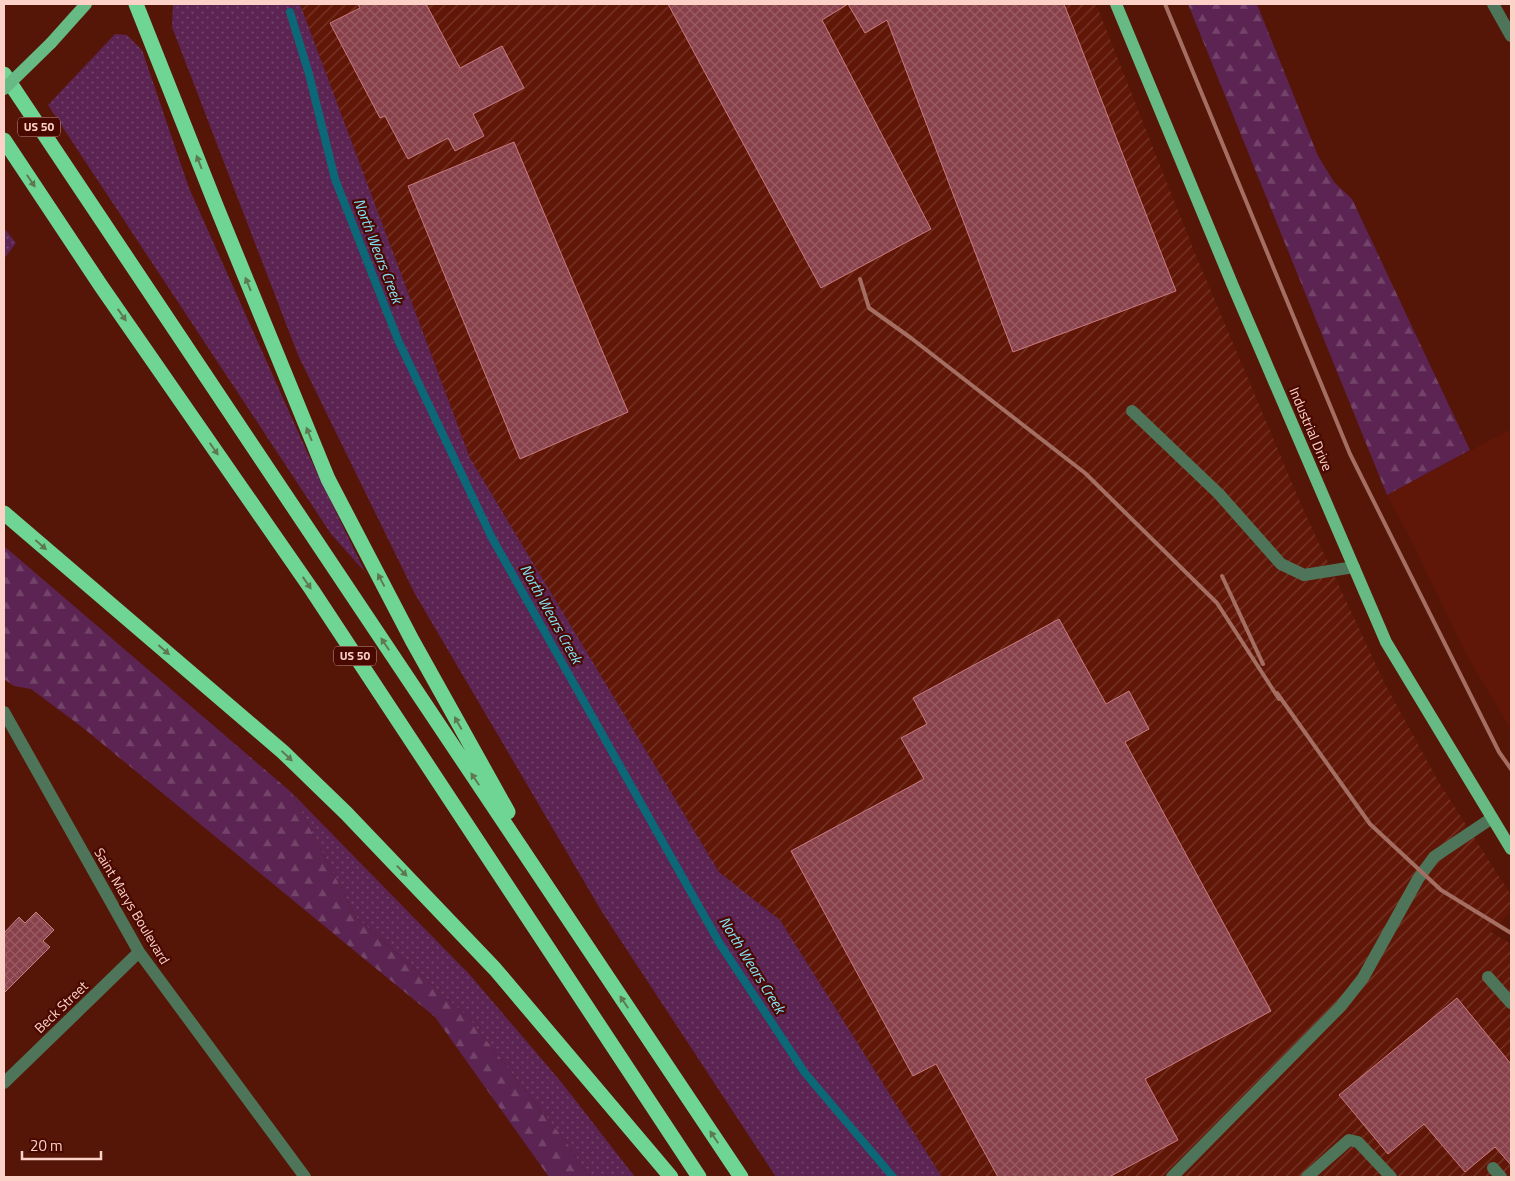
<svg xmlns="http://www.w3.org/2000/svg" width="1515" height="1181" viewBox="0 0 1515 1181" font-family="'Titillium Web',sans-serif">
<defs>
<pattern id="industrial-furrows" width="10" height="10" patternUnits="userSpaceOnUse" patternTransform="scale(1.25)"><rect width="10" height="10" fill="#601707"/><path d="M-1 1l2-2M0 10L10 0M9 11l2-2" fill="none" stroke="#78382a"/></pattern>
<pattern id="grass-dots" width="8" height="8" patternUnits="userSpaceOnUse" patternTransform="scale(1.25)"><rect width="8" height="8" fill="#5b2452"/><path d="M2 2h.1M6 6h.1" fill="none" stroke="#734369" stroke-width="1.8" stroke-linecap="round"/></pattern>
<pattern id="forest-firs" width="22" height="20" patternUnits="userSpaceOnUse" patternTransform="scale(1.25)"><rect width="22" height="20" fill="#5b2452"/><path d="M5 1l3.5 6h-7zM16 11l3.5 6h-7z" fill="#734369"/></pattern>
<pattern id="building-cross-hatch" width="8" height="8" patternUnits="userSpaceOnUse" patternTransform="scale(1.25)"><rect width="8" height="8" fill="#88414a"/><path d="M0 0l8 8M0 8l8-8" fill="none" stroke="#9a5c63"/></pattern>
</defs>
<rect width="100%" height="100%" fill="#551507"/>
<path fill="#601707" d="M1511,429v300l-44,-73 -56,-116 -24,-45z"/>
<path fill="url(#industrial-furrows)" d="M300,4h796l98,247 109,258 81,173 54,99 73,114v16l-20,21 20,12v233h-569l-162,-257 -61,-48 -249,-414z"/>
<path fill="url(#grass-dots)" d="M173,4h127l170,454 249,414 61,48 162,257h-166l-174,-265 -187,-318 -117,-239 -126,-328z
M115,34l12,1 15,15 47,138 120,268 56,116 -34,-38 -283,-429z
M4,228l12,15 -12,16z
M291,792l179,183 92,108 73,94h-46l-22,-34 -99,-126 -112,-100z"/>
<path fill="url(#forest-firs)" d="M1188,4h69l61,152 16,26 18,17 118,251 -83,45z
M4,546l287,246 65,125 112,100 99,126 22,34h-40l-114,-160 -353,-290 -51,-38 -17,-3 -10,-7z"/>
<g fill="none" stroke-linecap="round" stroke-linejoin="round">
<path stroke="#0c6777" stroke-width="8" d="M290,12l19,62 26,105 63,161 94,198 228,406 85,129 88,104"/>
</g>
<path fill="url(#building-cross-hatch)" stroke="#c97b82" d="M358,4h68l34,64 42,-22 22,42 -51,26 11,22 -29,15 -7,-13 -40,21 -23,-43 -5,2 -50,-95 30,-15z
M668,4h396l112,287 -163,61 -126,-332 -22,13 -17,-29 -26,16 109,209 -110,59z
M514,142l114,270 -108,47 -112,-273z
M1059,619l47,85 23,-13 20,38 -24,13 146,269 -126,68 33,61 -69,37h-111l-62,-113 -23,12 -122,-225 133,-72 -23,-41 26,-14 -14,-26z
M36,912l18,18 -11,11 7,6 -46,46v-60l15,-16 6,6z
M1457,998l54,66v101l-16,-18 -30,25 -41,-48 -36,30 -49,-59z"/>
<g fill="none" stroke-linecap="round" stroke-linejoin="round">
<path stroke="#4e755a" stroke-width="12" d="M1493,4l18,32
M1132,411l87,83 62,70 23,11 50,-8
M4,712l135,240 166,225
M1488,977l23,26
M4,1083l135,-131
M1493,1168l8,9
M1172,1177l169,-171 22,-28 55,-99 16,-22 58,-39
M1307,1177l42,-37 9,2 33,35"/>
<path stroke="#67ba84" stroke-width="12" d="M1116,4l117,282 153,356 125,207
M51,43l35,-39"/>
<path stroke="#6fd594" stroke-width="15" d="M136,4l81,204 111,271 84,161 96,172
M4,74l737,1103
M4,140l97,146 211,304 387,587
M4,513l279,239 63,61 149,156 176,208"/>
<path stroke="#a46e62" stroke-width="4" d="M1165,4l185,450 149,298 12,17
M860,279l9,29 42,30 174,135 132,130 62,96
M1222,576l41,88
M1277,693l93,131 71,66 70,43"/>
<path stroke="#67ba84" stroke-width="12" d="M4,89l47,-46"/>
</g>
<defs><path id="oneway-solid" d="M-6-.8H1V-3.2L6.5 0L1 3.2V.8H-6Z" transform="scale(1.25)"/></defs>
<g fill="#5e7951">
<use href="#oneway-solid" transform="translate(199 162) rotate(-111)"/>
<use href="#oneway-solid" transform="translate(31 181) rotate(56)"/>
<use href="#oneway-solid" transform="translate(248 284) rotate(-112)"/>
<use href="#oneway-solid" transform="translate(122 315) rotate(55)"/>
<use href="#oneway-solid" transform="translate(309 434) rotate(-112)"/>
<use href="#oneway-solid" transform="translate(214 449) rotate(55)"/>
<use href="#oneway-solid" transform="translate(41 545) rotate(41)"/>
<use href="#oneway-solid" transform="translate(381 580) rotate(-118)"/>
<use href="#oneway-solid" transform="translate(307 583) rotate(55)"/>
<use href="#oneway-solid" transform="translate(385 644) rotate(-124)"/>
<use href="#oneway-solid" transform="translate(164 650) rotate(41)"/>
<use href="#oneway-solid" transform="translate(458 723) rotate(-119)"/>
<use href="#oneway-solid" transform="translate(287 756) rotate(43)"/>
<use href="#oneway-solid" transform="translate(475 779) rotate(-124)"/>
<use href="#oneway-solid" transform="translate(402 871) rotate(46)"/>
<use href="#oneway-solid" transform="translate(624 1002) rotate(-124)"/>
<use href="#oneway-solid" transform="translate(714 1137) rotate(-124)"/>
</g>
<g text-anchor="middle" stroke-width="4.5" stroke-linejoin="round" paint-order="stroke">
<g fill="#490900" stroke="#c6968c" stroke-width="1">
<rect x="18" y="117.5" width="42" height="19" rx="4"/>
<rect x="334" y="646.5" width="42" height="19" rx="4"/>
</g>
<g font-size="12" font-weight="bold" fill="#fcd2c8">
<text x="39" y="131">US 50</text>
<text x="355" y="660">US 50</text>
</g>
<g font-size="14" fill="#fcd2c8" stroke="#490900">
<text transform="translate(1311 429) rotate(67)" y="5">Industrial Drive</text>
<text transform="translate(132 906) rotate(59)" y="5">Saint Marys Boulevard</text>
<text transform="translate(61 1007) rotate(-44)" y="5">Beck Street</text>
</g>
<g font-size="15" font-style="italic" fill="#82e5fc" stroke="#490900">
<text transform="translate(378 251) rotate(69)" y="5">North Wears Creek</text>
<text transform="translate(551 614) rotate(61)" y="5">North Wears Creek</text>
<text transform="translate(752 965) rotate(58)" y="5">North Wears Creek</text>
</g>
</g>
<rect width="1515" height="1181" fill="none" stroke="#fcd2c8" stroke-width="10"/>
<path d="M22 1151v8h79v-8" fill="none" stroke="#fcd2c8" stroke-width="2.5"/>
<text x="30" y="1151" font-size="15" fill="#fcd2c8" stroke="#490900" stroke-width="4" paint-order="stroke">20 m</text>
</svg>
